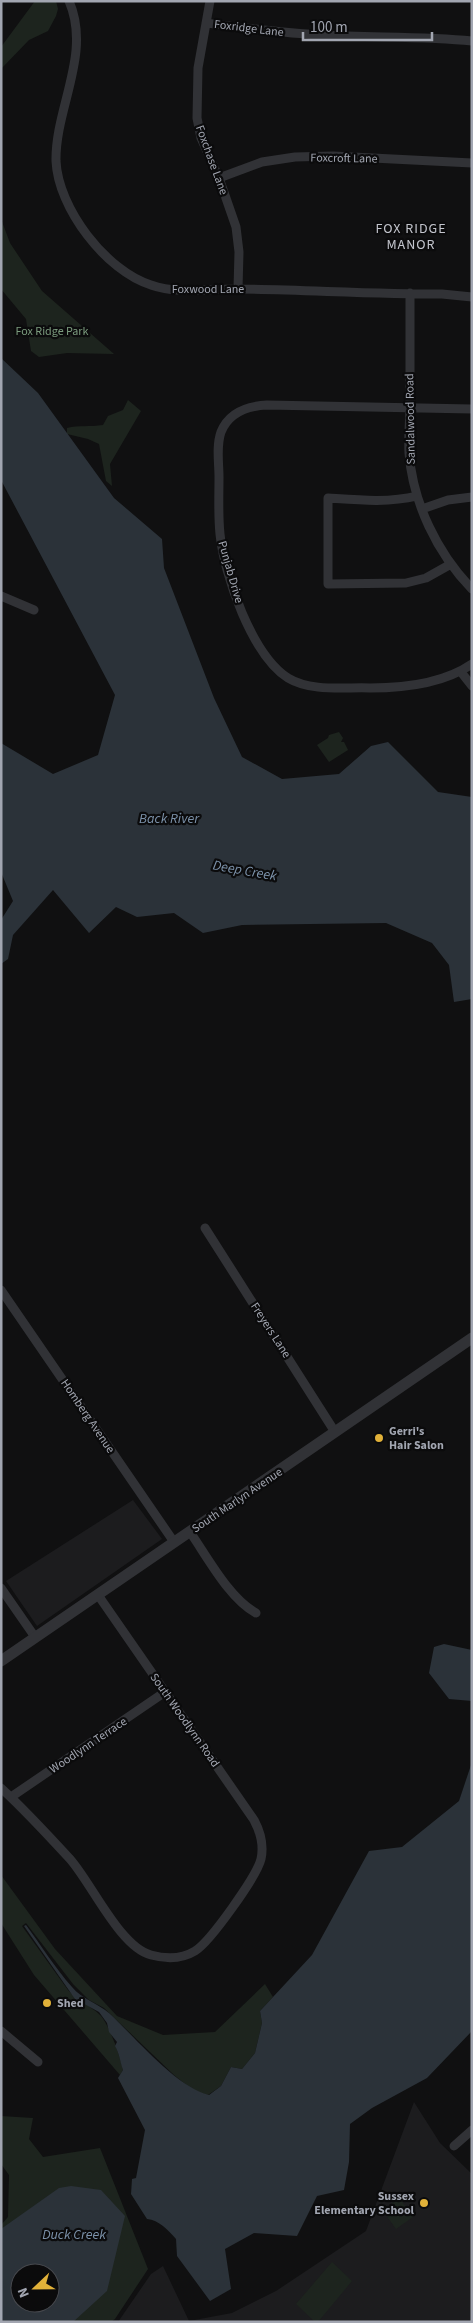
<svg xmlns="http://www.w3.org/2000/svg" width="473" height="2323" viewBox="0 0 473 2323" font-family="'Source Sans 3',sans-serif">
<rect width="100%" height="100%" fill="#101011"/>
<path fill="#1c1c1e" d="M133,1500l29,39 -125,87 -31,-45z
M414,2102l26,41 32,31v148h-354l33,-48 12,-8 26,55 43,-8 44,-22 90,-60z"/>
<path fill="#1d241e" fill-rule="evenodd" d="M35,1h21l2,8 -2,7 -8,15 -19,9 -28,29v-22z
M1,219l9,24 32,48 72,63 -47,-1 -28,4 -8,-6 -5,-32 -25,-30z
M128,400l13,11 -31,53 2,22 -6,-5 -7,-37 -11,-5 -21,-5v-6c12,-3 23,-1 36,-3l5,-9 15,-6z
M339,732l4,6 -2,4h3l4,8 -19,12 -12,-17 11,-7 1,-3z
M1,1875l54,74 62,67 46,19 52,-3 50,-48 8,13 -13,14 2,12 -7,30 -13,16 -11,-2 -10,19 -13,9 -13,-3 -21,-17 -70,-67 -15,-8 -16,-16 -47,-61 -4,3 46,64c9,11 22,15 32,25 8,7 21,43 23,55l-3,5 -86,-100 -33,-52z
M1,2116l32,2 -4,21 14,18 57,-9 48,121 -33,50 -4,3h-110v-97l7,-8 1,-42 -8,-11zM20,2273h30v30h-30z
M396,2199h4l13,18 -17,12 -10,-14 7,-5 -1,-7z
M332,2262l20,19 -34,41h-3l-19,-18z"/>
<path fill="#2b3239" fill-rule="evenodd" d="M1,358l37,35 76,105 48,41 2,29 50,130 28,59 40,22 57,-5 32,-28 17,-4 50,50 34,5v202l-18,3 -5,-37 -17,-22 -46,-20 -144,2 -39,8 -29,-20 -37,4 -21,-10 -27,26 -36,-43 -40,45 -5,24 -7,5v-44l12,-19 -12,-29v-129l52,31 45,-19 17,-60 -114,-215z
M444,1644l28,6v51l-23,-2 -20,-26 5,-26z
M472,1762v269l-45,47 -55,30 -22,16 -1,38 -5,28 -27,6 -20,40 -43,-3 -29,16 6,40 -21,12 -33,-45 -1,-17c-8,-9 -17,-19 -29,-20l-16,-25 1,-15 4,-1 9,-48 -27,-52 5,-8c-3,-8 -3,-15 -8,-24l2,-4 -8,-10 -2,-9 -8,-11 -24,-13 -51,-73 2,-1c15,20 29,43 46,62 10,12 25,16 37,26 26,24 67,74 100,82l12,-9 10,-19 11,2 13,-16 7,-30 -2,-12 52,-56 57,-104 33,-4 57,-46z
M71,2186l30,4 24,26 -18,75 -34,31h-72v-93l58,-41zM20,2273h30v30h-30z"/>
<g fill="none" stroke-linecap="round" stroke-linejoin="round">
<path stroke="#313236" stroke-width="9" d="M69,1c23,53 -14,107 -13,160 2,47 50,110 95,124 28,10 61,3 90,4 67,1 134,5 201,5l30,3
M210,1l-12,67 -1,50 4,20 18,40 17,49 3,25 -1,37
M206,23c39,5 77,10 115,12 51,3 101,1 151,6
M219,178l43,-16 33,-5 38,-1 139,7
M410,293c0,37 0,74 0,111 0,16 -2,32 -1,49 4,50 28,100 63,136
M472,409l-205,-4c-19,1 -38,7 -46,27 -5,14 -2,31 -2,45 0,19 -1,38 1,57 4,41 32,121 68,144 23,14 57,9 82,10 34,0 73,-4 102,-24
M417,496c-29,7 -59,4 -89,2v86l78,-1 20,-5 25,-14
M422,509l26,-9 24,-3
M1,596l33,14
M461,672l11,14
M205,1228l130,204
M1,1290l173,252
M190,1532c18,26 39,66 66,81
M1,1588l34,49
M1,1788c24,22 47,47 69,71 22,25 50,88 81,96 15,4 31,4 44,-4 15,-9 62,-75 66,-92 3,-14 0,-26 -7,-39l-156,-225
M11,1797l154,-105
M1,2031l37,31
M454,2146l18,-16"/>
<path stroke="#313236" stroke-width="11" d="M1,1661l471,-323"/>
</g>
<g fill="#e1b139" stroke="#0b0b0c" stroke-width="2">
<circle cx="379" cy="1438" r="5"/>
<circle cx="47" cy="2003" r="5"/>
<circle cx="424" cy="2203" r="5"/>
</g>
<g text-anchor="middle" stroke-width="4.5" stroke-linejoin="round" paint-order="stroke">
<g font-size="12" fill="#a2a6b1" stroke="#0b0b0c">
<text transform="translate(249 28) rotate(7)" y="4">Foxridge Lane</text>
<text transform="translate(344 158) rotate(1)" y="4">Foxcroft Lane</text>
<text transform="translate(212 160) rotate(70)" y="4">Foxchase Lane</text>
<text x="208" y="293">Foxwood Lane</text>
<text transform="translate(410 419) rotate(-91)" y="4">Sandalwood Road</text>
<text transform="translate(231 572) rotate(74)" y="4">Punjab Drive</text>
<text transform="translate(271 1330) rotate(57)" y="4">Freyers Lane</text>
<text transform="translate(88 1416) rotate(56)" y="4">Homberg Avenue</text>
<text transform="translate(237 1500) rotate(-34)" y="4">South Marlyn Avenue</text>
<text transform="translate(185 1720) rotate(55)" y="4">South Woodlynn Road</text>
<text transform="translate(88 1745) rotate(-34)" y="4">Woodlynn Terrace</text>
</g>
<g font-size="12" fill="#7b9b7e" stroke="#0b0b0c">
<text x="52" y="335">Fox Ridge Park</text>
</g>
<g font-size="12" font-weight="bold" fill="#a2a6b1" stroke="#0b0b0c" text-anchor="start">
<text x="389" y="1435">Gerri's<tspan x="389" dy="14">Hair Salon</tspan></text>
<text x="57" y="2007">Shed</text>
<text x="414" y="2200" text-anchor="end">Sussex<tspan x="414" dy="14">Elementary School</tspan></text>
</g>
<g font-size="14" letter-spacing="1" fill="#c3c5cd" stroke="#0b0b0c">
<text x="411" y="233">FOX RIDGE<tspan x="411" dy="16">MANOR</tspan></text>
</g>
<g font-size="14" font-style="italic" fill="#7c92aa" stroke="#0b0b0c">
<text x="169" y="823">Back River</text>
<text transform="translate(245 870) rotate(10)" y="5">Deep Creek</text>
<text x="74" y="2239">Duck Creek</text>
</g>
</g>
<rect width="473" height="2323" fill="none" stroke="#a2a6b1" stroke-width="5"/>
<g transform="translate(35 2288) rotate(248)"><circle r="24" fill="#0b0b0c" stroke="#47494e"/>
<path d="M0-4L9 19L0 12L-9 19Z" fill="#e1b139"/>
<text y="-8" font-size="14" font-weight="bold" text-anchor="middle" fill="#a2a6b1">N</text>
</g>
<path d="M303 32v8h129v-8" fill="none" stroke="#a2a6b1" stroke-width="2.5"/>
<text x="310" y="32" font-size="15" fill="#a2a6b1" stroke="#0b0b0c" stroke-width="4" paint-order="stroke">100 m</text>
</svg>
